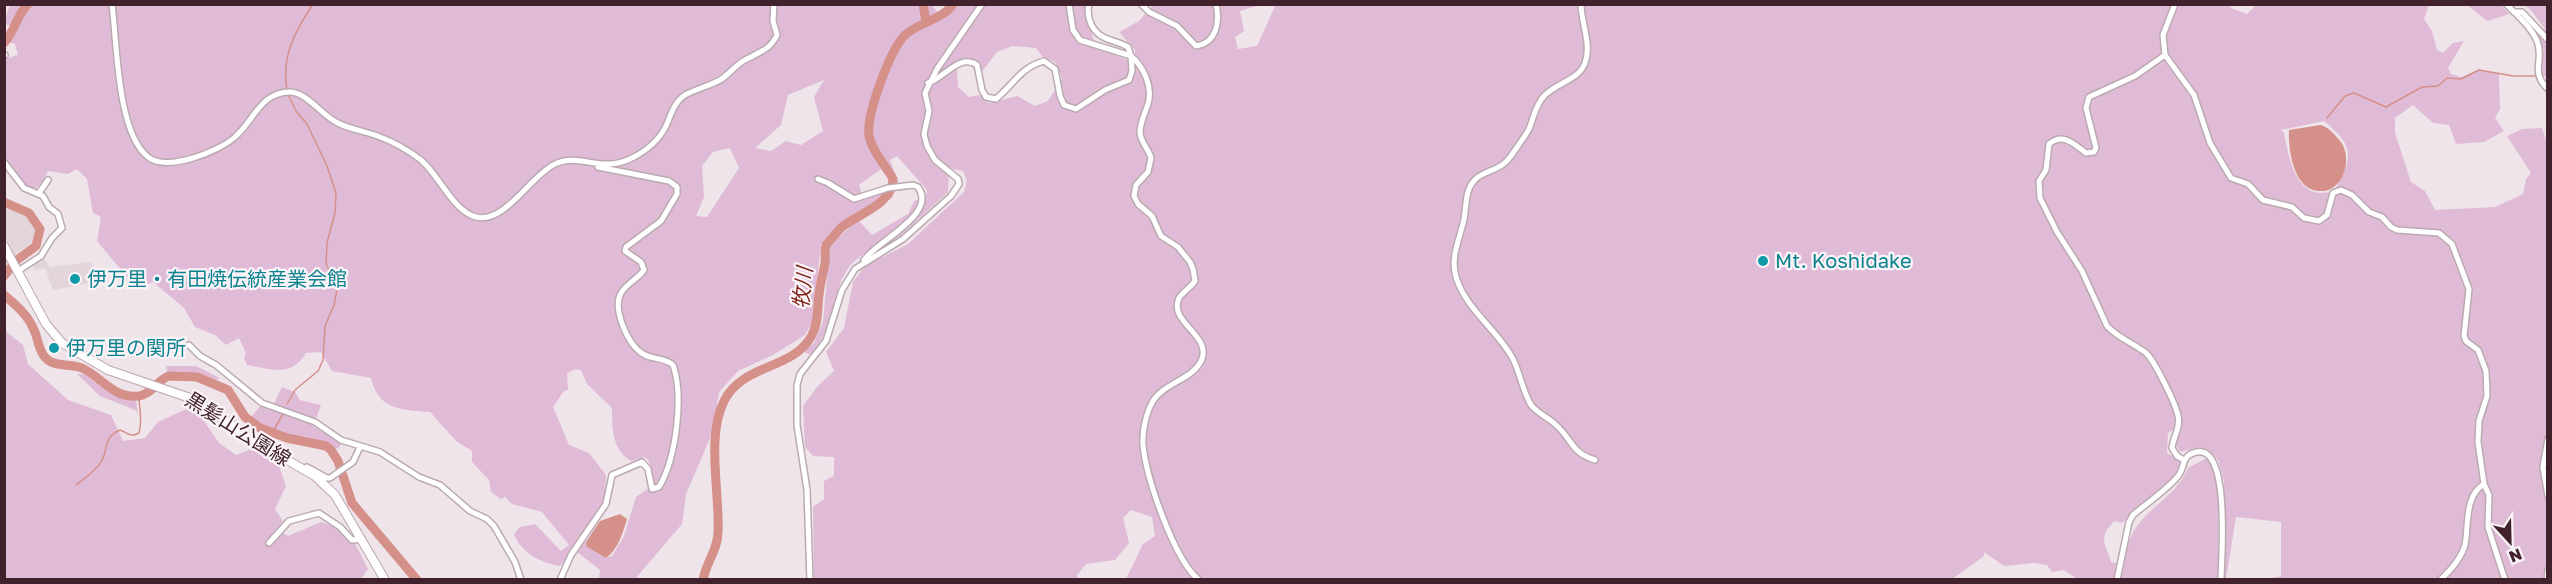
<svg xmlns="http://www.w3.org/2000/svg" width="2552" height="584" viewBox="0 0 2552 584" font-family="'Golos Text','Noto Sans JP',sans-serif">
<rect width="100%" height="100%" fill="#eee4e9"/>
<path fill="#e2d5db" d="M5,204l22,10 6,7 2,8 -1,12 -18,13 -11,16z
M44,258l6,9 40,-5 12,19 -49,9 -8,-22 -10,2 -4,-8z"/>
<path fill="#e0bbd8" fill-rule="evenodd" d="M10,4h920l9,9 9,-8h139c-3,15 6,27 9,43l39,15v-13l-16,-18 20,-11 15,-17 106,1 -20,6 4,20 -9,6 3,12 19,-3 19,-42h953l2,4 16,6 10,-10 172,1 -5,14 8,12 5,19 6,3 10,-10 11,-2 -16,27 3,6 10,3 17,-7 21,4 1,35 -5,9 9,13 -20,11 -28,2 -7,-19 -16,-2 -20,-18 -18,13v15l16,49 14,9 10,19 60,-3 28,-13 3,-15 5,-6 -24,-37 15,-7 20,-1 5,16v430h-2l-1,6 -276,-1 13,-3v-54l-45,-5 -10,62h-3l1,-98 -6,-21 -10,-10 -12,-2 -16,4 -4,-7 3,-19 -11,7 -1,20 14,8 -5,13 -54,49 -8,-2c-16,18 -9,21 -3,41l12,3c4,-12 5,-25 12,-36 15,-23 43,-35 53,-61l19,-10 9,16 2,13v92h-140l-15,-9 -11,2 -5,-7 -12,-2 -31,3 -20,-14v4l-33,24 -825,-1 17,-35 12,-8 -3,-19 -21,-7 -8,8 6,25 -14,17 -29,4 -9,11v4h-263l-1,-72 11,-8v-18l10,-5v-19l-21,-1 -8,-9 -2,-41 14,-19 17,-16 -8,-19 18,-24 9,-46 12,-16 43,-22 56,-52 3,-11 -4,-10 -14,-3 -1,24 -48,44 -15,11 -11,-1c-7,6 -19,13 -25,21 -20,28 -12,61 -39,88l-7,-4 11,-8 9,-22 7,-76 28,-25 14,15 36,-21 6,-13 12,-3 1,-8 -30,-34 -7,4 8,22 -6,16 -25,9 -37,26 -9,11 -8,77 -8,14 -32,20 -35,16 -19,21 -6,39 -27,63 -4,30 -47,55h-36l1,-9 -23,-18 6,-10h3l1,5 19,11 6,-2 12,-20 12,-39 16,-11 -3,-25 -4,-4 -14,4c-19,-11 -19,-33 -19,-53l-25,-24 -6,-14 -5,-1 -9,4 1,17 -4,1 -11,16 16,38 20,8 17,22 -1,24 -32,53 -13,14c-19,-3 -39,-13 -46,-32l6,-7 15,-3 26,27 8,-6 -27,-33 -30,-8 -7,-7 -4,2 -10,-7 -2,-12 -17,-18v-11l-16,-10 -26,-29c-28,-2 -52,-2 -59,-34l-39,-7 -11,-19 -15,1c-15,25 -35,16 -59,12l-3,-7 2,-5 -7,-15 -13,7 -11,-10 -20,-8 -11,-19 -31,-26 -12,4 -15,-10 -29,-35 4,-24 -8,-4 -6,-34 -10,-10 -9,5 -20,-3 -6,12 -7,6 -7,-2 -13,-12 -10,-16 -1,-100 14,-4 -3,-11 -10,-3v-8l7,-3 4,4 2,-9h-11l-2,-5zM1013,46l23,2 7,9 12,5 7,17 -14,22 -13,5 -18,-10 -28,7 -10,-8 -10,2 -11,-10 -1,-19 9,-5 15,10 16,-21zM824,80l-10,17 9,34 -22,14 -15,-4 -15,10 -16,-3 26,-23 7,-30zM2324,121c29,24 30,34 12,67l13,3c-10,-1 -19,2 -29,2 -26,-1 -32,-40 -36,-60l-3,-3zM730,148l9,20 -32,49 -11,-1 8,-19 -2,-31 11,-14zM881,169l9,11 -3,11 -23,9 -5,-15z
M2467,5h33l10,9 -23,7z
M2524,5h23v72l-5,-1 1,-27 -6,-17 8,-3 -14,-19z
M4,330l19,15 5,19 40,36 43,15 12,26 22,-3 13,-16 28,-13 14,6 19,28 17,12 18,-7 24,15 8,23 -11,23 8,12 -6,8 11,7 33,-14 27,8 20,39 -7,10h-356z
M166,366h30l24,12 -4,2 -20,-6 -29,-2z
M77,374h7l25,18 27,9 2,12 -3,-3 -35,-14z
M282,387l13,5 5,8 21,5 -8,21 28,18 -3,5c-24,-13 -70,-12 -87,-32l10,-12 11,3z"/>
<path fill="#d59089" d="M2320,125c9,2 15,10 21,17 12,17 2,51 -22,49 -26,-1 -31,-43 -30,-61z
M620,514l7,5c-4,13 -9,31 -21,39l-19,-11 -1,-5 14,-21z"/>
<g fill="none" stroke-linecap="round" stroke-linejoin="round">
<path stroke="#d59089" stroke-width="1.5" d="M287,90c-6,-33 8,-59 26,-86
M2327,118l18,-22 9,-3 32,14 36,-20 16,-1 9,-8 14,1 18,-9 34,6h22
M287,404l8,-14 23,-19 5,-11 2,-34 9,-21 4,-20 -12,-21 1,-21 8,-30 1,-20 -9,-27 -20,-42 -11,-13 -8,-17
M272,433l11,-19
M76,485c7,-6 20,-14 25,-23 8,-12 1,-24 19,-32 8,3 10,8 19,3 4,-13 0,-24 0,-37"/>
<path stroke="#d59089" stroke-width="9" d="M923,4l3,17
M4,43c11,-12 12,-27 24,-39
M4,202l25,11 11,16 -4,17 -19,14 -13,16
M4,295c12,10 24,20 30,35 4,8 4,18 10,26 8,12 26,7 38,12 20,9 31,31 57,28 13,-2 18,-16 30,-20l28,1 31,13 17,27 15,11 27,10 39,8 5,4 7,11 14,42 65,77
M703,580c3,-18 15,-30 15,-48 2,-39 -12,-95 6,-131 19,-38 70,-31 88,-66 7,-14 5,-26 7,-40 1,-11 4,-21 6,-32 1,-6 -1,-11 1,-18 5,-6 10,-12 16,-18 16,-13 51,-23 51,-48 -7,-13 -22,-29 -24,-44 -3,-20 21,-84 35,-99 12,-13 39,-16 49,-32"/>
<defs>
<path id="street" d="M112,4c5,39 5,129 36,153 19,15 70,-5 87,-20 19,-16 25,-45 55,-45 16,0 32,23 46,30 14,8 30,9 44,15 14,5 29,14 41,23 18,15 32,51 55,57 29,7 54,-41 79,-53 25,-12 46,10 77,-6 14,-7 27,-18 34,-32 5,-11 8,-24 19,-31 11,-6 24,-9 35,-15 9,-5 15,-15 25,-20 14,-8 25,-10 32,-25l-4,-14 1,-17
M1069,4l4,26 7,10 51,16 -3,-9c-14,-8 -29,-6 -37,-23 -3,-7 -4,-12 -2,-20
M1141,4l8,8 28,14 19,20c21,-3 24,-25 20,-42
M1581,4c0,19 11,40 4,59 -6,17 -29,20 -41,33 -9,10 -10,21 -15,33 -5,9 -12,18 -18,27 -11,15 -20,12 -33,21 -14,11 -11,27 -14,42 -4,20 -14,37 -8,58 10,33 41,52 57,82 7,14 10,33 18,46 7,9 17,12 25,20 17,15 14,27 39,35
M2506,4c11,11 25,23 31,37 8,19 -8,30 11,48
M2514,12h8l26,28
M4,55h1
M2165,55l-2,-20 12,-31
M1131,56c13,11 22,31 17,48 -3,9 -8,19 -8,28 0,10 9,17 11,26l-3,14 -12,13 -2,11 4,8 14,12 9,20 17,11 12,15 3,7 2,12c-5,7 -12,11 -16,17 -11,24 32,37 23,61 -8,20 -38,24 -49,42 -7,12 -11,30 -10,44 3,32 31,115 56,135
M928,83c16,-5 32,-30 49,-18l5,25 4,7 10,2c17,-14 25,-32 48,-38l11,8 5,27 4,9 12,4 29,-19 24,-10 3,-9 -1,-15
M4,162l20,26 19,8 6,11 9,7 4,14 -10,10 -11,18 -23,15
M818,179l10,4 26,16 34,-11 25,-3 5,2c20,27 -41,54 -54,73
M39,193l9,-13
M189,345l11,11 16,9 46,38 53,19 26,18 39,12 39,25 21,8 30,26 17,8 7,7 21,36 6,18
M2548,439l-5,28 5,29
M2184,460l-7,-4 -5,-8c1,-11 9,-21 6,-32 -2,-12 -24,-56 -32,-63 -13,-10 -28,-15 -39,-27l-25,-55 -25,-39 -17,-34 -1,-17 7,-11 3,-26c14,-12 25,0 37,9l8,-1 2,-4 -10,-40 3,-11 46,-21 30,-21 29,40 16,48 21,35 17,6 15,16 29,7 12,11 15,3 8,-6 6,-22 8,-3 11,5 17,17 13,5 9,10 6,3 42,3 13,11 17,45 -5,47 2,5 12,9 8,21 1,25 -8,25 -1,21 6,42 5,11 -1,32 17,53
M307,467l20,11h3l23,-16 7,-15
M269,543l20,-22 30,-8 21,14 12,13 10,-1
M560,580l11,-25 35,-51 6,-29 30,-13 6,7 4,20 7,-2c17,-28 25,-91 14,-122 -9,-8 -20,-5 -30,-11 -15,-9 -31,-45 -22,-61 6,-10 17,-14 23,-23l-3,-8 -16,-11 1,-4 35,-26 16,-27v-7l-8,-6 -71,-14
M810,580l-3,-90 -10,-65v-40l3,-11 26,-33 16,-51 13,-21 48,-30 48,-43 8,-12 -1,-5 -23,-19 -8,-14 -3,-12 5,-23 -4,-18 12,-24 45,-65
M2117,580l12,-58 4,-7c15,-13 34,-25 46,-40 5,-7 3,-15 10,-20 44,-26 32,106 32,125
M2440,580c11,-10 21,-21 25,-35 4,-20 -1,-49 19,-61
M2547,580l1,-10"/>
<path id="secondary" d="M4,246l42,78 16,19 46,27 85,29 68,46 54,31 20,19 50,85"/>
</defs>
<use href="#street" stroke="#baaab0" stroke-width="8"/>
<use href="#secondary" stroke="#bda4ae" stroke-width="10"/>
<use href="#street" stroke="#fff" stroke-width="5"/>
<use href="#secondary" stroke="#fff" stroke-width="8"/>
</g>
<g fill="#0f9aa8" stroke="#faf4f8" stroke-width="2">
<circle cx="1763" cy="261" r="6"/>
<circle cx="75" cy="279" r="6"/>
<circle cx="54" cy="348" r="6"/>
</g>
<g text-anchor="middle" stroke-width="4.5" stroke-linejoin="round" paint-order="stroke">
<g font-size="20" fill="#0d838f" stroke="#faf4f8" text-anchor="start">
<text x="1775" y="268">Mt. Koshidake</text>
<text x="87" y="286">伊万里・有田焼伝統産業会館</text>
<text x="66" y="355">伊万里の関所</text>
</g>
<g font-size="20" fill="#41222c" stroke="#faf4f8">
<text transform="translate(238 429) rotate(32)" y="7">黒髪山公園線</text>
</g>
<g font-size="21" font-style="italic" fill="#802318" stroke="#faf4f8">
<text transform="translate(803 288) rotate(-84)" y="7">牧川</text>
</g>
</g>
<rect width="2552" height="584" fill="none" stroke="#41222c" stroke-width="12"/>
<g transform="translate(2510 542) rotate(158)" stroke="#faf4f8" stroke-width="4.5" paint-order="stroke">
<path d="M0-4.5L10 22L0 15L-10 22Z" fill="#41222c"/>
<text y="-9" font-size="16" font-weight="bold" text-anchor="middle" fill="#41222c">N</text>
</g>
</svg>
